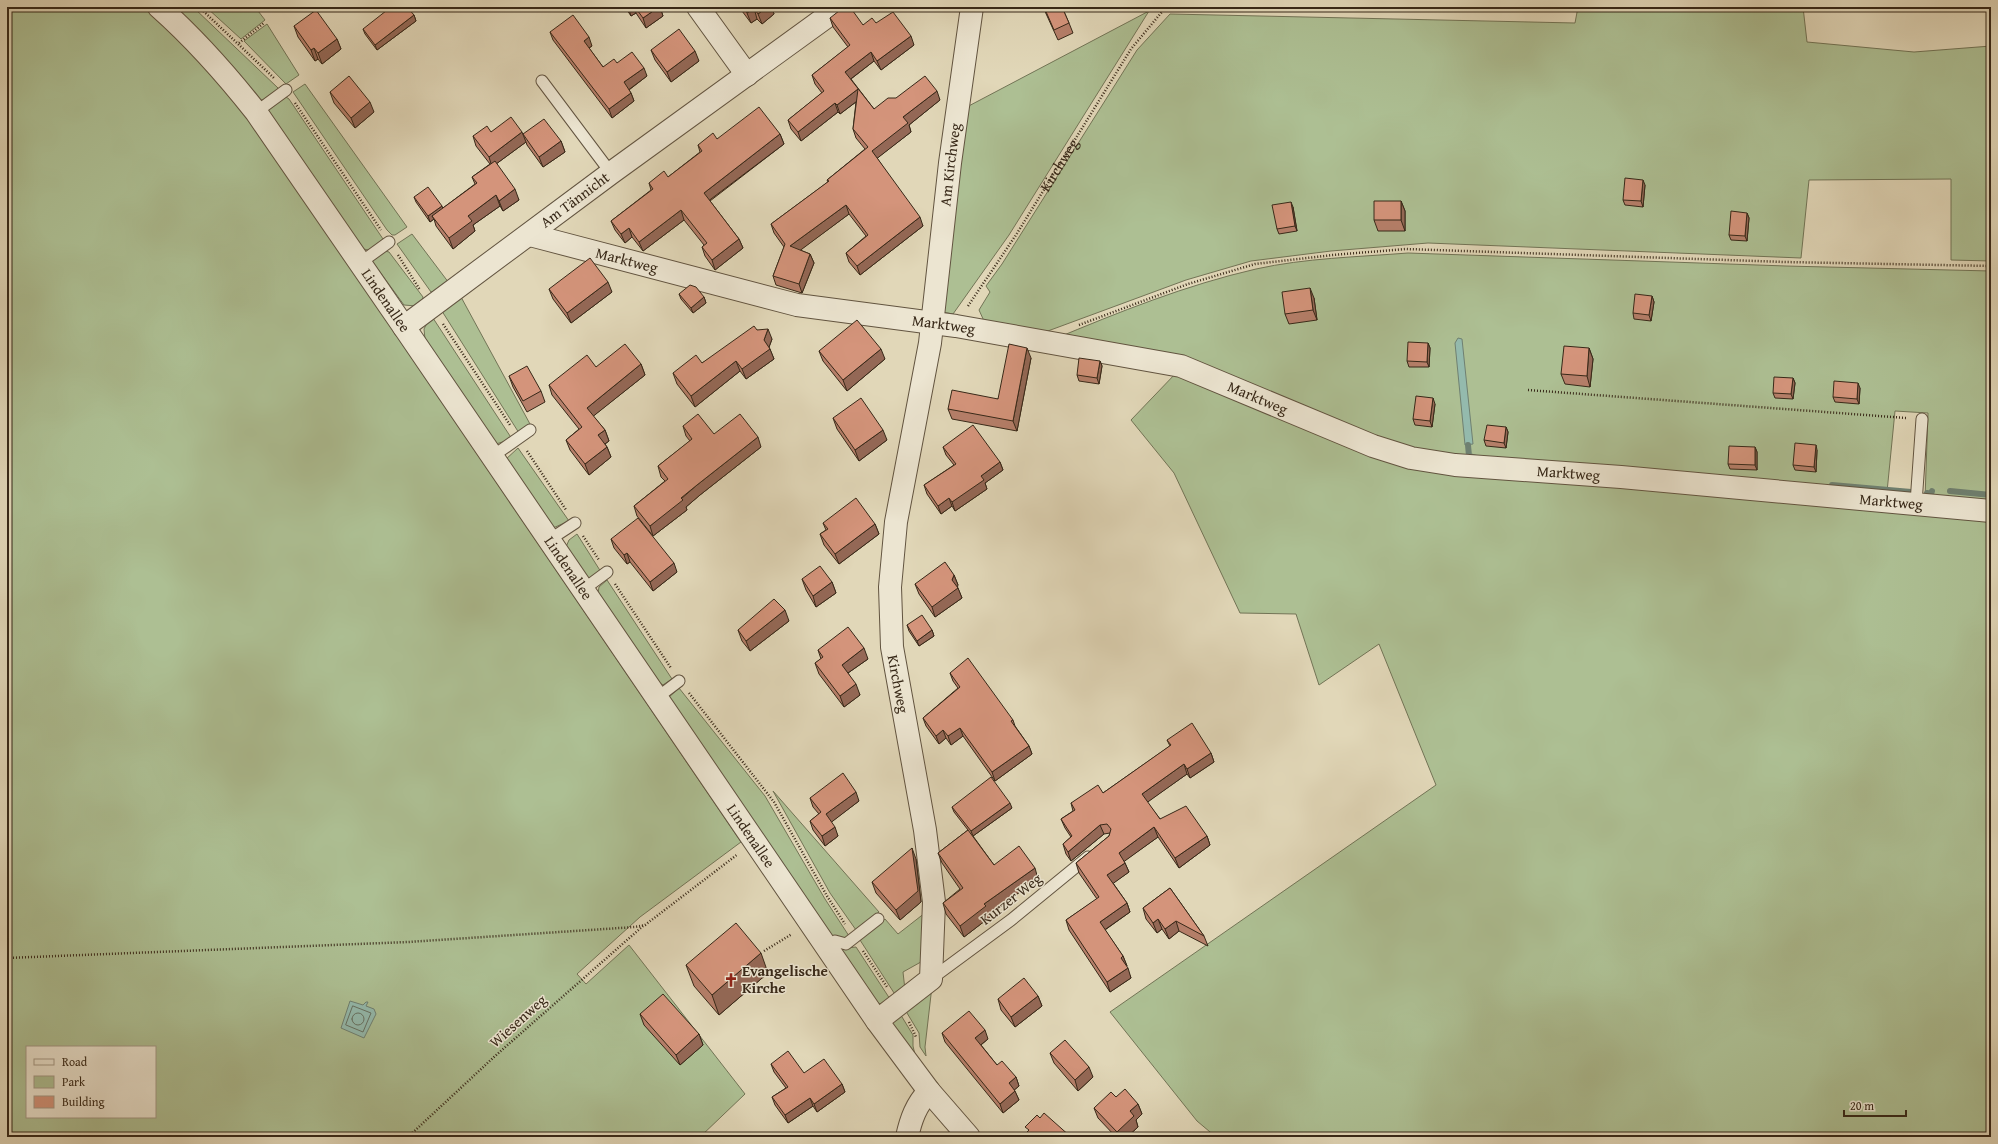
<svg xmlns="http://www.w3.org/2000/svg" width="1998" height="1144" viewBox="0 0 1998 1144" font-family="'Gentium Book Plus',serif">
<rect width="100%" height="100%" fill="#e1d7b8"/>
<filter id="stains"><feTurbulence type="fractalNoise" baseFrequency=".005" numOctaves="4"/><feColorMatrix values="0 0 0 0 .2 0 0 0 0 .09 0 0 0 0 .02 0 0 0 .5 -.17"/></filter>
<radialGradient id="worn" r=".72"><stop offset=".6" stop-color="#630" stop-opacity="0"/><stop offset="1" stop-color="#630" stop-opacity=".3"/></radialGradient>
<path fill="#adbf93" stroke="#727456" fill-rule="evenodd" d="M7,7h139l60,60 46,56 489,719 -101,75 -63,57 9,10 43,-39 116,149 -45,43h-693zM27,1047h128v70h-128z
M175,7h18l85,81 -1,3 -14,9h-4c-26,-33 -53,-64 -84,-93z
M206,7h49l10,13 -24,19z
M1578,7h225l4,35 107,10 77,-6v215l-40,-1v-81l-142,1 -8,78 -373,-15 -97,8 -80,10 -65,19 -149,55 -53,-14 -5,-11 11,-18 -4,-6 16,-22 135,-214 33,-36 405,9z
M1149,11l-140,224 -56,79 -15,-3 25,-202z
M267,24l32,51 -13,9 -42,-43z
M305,84l102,143 -12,8h-3l-5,-5 -94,-138z
M286,97l3,2 94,140 -14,11 -6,-1 -95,-138 2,-4z
M412,234l37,49 -13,9h-5l-34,-48z
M385,251l4,1 34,45 -1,5 -6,4 -12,-1 -32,-44z
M1408,253l378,13 205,5v234l-66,-6 3,-86 -33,-2 -8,81 -473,-38 -114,-44 -248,-70c67,-28 134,-55 204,-71 49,-11 102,-12 152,-16z
M461,297l69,127 -11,9 -79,-125z
M431,315l81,124 -16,5 -71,-105 -1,-10z
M1177,372l190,78 624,66v621h-775l-19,-16 -87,-109 326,-227 -57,-141 -60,41 -23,-71 -56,-1 -66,-140 -43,-53z
M518,448l51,73 -16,7 -48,-68z
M577,534l24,38 -13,7 -22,-32 3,-7z
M607,580l65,99 -9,6 -3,-2 -62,-90 1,-6z
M679,688l86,108 60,103 24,37 -4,5 -15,-4 -162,-239z
M773,791l106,121 -23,18 -26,-37z
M930,909l-2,49 -25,14 2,18 -9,6 -36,-56 25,-21 13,15z
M856,947l34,52 -7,5 -7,-1 -38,-54z
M932,986l-7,61 1,9 -6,-9 -1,-14 -15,-25z
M899,1012l14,23v11l3,13 -28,-39z"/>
<path fill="#94baad" stroke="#6f8071" d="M1458,338l4,1 11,105 -8,1 -10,-102z
M350,1001l13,4 3,-3h2l-2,4 8,3 2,5 -12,24 -23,-10z"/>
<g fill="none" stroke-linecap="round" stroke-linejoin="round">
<path stroke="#667162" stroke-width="1" d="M353,1006l18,7 -8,19 -17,-7z
M352 1019a6 6 0 1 1 12 0a6 6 0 1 1-12 0Z"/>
<path stroke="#6f8071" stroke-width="6" d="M1468,445l1,11 7,2
M1832,485l79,7
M1950,491l41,4
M1927,493l4,1 1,-3"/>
<defs>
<path id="service" d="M542,81l69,92
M256,112l30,-22
M360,263l29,-21
M493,456l37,-26
M1916,503l6,-84
M549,540l26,-17
M584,589l23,-17
M658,697l21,-16
M826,947l9,-6 11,3 32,-25
M931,979l80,-59 77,-63"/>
<g id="minor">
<path d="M698,7l49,68"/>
<path id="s2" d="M530,235l267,70 159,21 225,40 192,80 38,12 44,7 166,12 370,34"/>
<path id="s3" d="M404,327l207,-154 229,-166"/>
<path id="s4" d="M877,1021l54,-42 3,-77 -9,-72 -33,-183 -2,-60 6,-65 34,-179 20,-180 22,-156"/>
<path d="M907,1137c4,-18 9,-32 22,-46"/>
</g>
<g id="tertiary">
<path id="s5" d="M159,7c36,32 67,67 97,105l148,215 473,694 52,70 40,46"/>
</g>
</defs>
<use href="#service" stroke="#625440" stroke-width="13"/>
<use href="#minor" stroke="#625440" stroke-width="24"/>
<use href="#tertiary" stroke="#625440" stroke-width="24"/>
<g stroke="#372818" stroke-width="2.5" stroke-dasharray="1 2" stroke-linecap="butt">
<path d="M199,7l76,72"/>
<path d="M239,43l25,-20"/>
<path d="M295,103l86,127"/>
<path d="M398,255l22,35"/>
<path id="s1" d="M968,306l48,-71 115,-186 35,-42"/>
<path d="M443,324l67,101"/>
<path d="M1079,325l109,-41 67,-20 78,-9 73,-6 379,13 206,4"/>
<path d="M1528,390l378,28"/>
<path d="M527,451l39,59"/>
<path d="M583,536l16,24"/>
<path d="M615,584l56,84"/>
<path d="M689,693l85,109 53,94 18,28"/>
<path d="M764,951l28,-17"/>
<path d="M863,951l24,36"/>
<path d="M7,958l401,-16 227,-15 10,-2 93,-71"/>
<path d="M909,1022l7,15"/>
<path d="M408,1137l86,-80 149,-131"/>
</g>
<use href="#service" stroke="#ece5d1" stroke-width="11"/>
<use href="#minor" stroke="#ece5d1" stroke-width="22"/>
<use href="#tertiary" stroke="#ece5d1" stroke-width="22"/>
</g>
<path fill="#b67f6a" stroke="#372818" d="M625,7h35l3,9 -17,12 -10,-15 -5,3z
M739,7h34l-1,1 2,6 -12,10 -5,-5 -6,4z
M1043,7h19l7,16 4,10 -15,7z
M414,15l2,6 -39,29 -12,-16 -2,-5z
M830,18l33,7 13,-2 38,22 -33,25 -7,-9 -23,18 23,30 66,-9 -31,25 2,7 -34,26 46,68 -63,49 -11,-13 -3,-9 20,-17 -17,-22 -49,36 10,4 4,9 -12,30 -26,-8 -3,-9 11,-29 -10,-14 -3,-9 57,-42 -1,-2 38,-31 -9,-11 -3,-9 3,-27 -16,12 -2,-2 -37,29 -10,-12 -3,-9 34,-27 -7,-9 -3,-9 36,-28 -15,-20z
M294,26l43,13 4,10 -19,15 -4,-5 -3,2 -17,-24z
M550,32l42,14 -3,2 14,19 14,-4 30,13 -18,14 2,3 3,8 -22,17 -59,-78z
M651,50l48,11 -28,21 -16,-22z
M330,92l44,20 -19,16 -21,-25z
M491,132l32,2 38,7 4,11 -22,15 -16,-22 -1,-3 -30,22 23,36 -16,11 -3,-5 -27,19 2,6 -22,18 -17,-23 -2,-7 -4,3 -14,-20 -2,-5 29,11 32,-24 -3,-7 18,-13 -14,-18 -3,-10z
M780,134l4,10 -74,57 29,38 4,9 -28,22 -10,-14 -3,-9 2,-2 -20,-25 -41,31 -11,-14 -7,6 -10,-13 -4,-9 40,-31 -2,-7 19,-6 32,-25 -2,-7 19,-6z
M1645,185l-2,22 -18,-2 -2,-5z
M1401,201l4,10v20h-27l-4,-11z
M1293,207l4,24 -18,3 -2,-5z
M1747,213l2,5 -2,23 -16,-1 -2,-5z
M549,289l63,3 -41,31 -18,-24z
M679,294l25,3 2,6 -13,10 -12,-14z
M1652,296l2,6 -3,19 -17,-2 -1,-6z
M1314,298l3,22 -28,4 -4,-10z
M757,330l15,9 -3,8 5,12 -28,20 -6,-8 -45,36 -18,-23 -4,-11 29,-10z
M1428,343l2,5 -1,19h-20l-2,-6z
M1589,348l4,11 -3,28 -25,-3 -4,-10z
M819,351l66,8 -38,32 -24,-30z
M1031,358l-14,73 -65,-12 -4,-10 50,-10z
M1100,361l2,5 -3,18 -20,-3 -2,-6z
M641,364l4,11 -52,41 12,14 4,11 -4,3 2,3 4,10 -22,18 -19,-25 -4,-10 13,-11 -27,-34 -3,-10 47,-18z
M509,376l32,15 4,11 -18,10 -14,-25z
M1793,378l2,5 -2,16 -18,-1 -2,-5z
M1860,388l-1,16 -24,-2 -2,-5z
M1435,404l-3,23 -17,-2 -2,-6z
M833,418l54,22 -28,21 -22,-32z
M683,426l78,21 -61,48 -14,12 1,3 -34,26 -16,-20 -3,-10 31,-25 -4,-4 -3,-11 32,-25 -4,-5z
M1506,427l2,5 -2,16 -20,-2 -2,-6z
M943,447l57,15 3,8 -18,13 2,6 -32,22 -3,-5 -11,8 -14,-20 -3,-9 30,-20 -8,-10z
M1755,447l2,5v18l-27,-1 -2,-5z
M1817,450l-1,22 -21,-2 -2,-5z
M823,523l52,1 4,10 -40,30 -15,-19 -4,-11 6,-4z
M611,539l66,33 -24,19 -23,-29 -3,2 -13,-16z
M954,575l4,10 -1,1 5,12 -27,19 -16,-23 -4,-10z
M802,579l30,3 4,11 -20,14 -10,-17z
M789,621l-39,30 -8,-10 -4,-11z
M907,625l25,5 2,6 -15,10 -10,-15z
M818,650l50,9 -20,14 12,22 -16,12 -25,-33 -4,-11 6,-4z
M950,673l63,47 2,6 14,20 3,8 -37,27 -32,-45 -12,9 -5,-7 -7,6 -13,-18 -3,-8 35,-30 -5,-7z
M1167,740l44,13 3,9 -24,16 -3,-4 -40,28 13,17 47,17 3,9 -31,23 -21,-31 -34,24 5,11 -16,11 14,20 3,9 -25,18 18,26 4,10h-1l5,12 -21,14 -41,-62 -3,-10 31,-21 -18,-26 -3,-10 33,-27 1,-3 -6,1 -33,27 -5,-7 -3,-10 8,-7 -6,-9 -4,-9 12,-8 -2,-8 32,-10 67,-47z
M810,798l49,3 -28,21 7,14 -13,10 -12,-16 -3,-9 9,-7 -6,-7z
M952,807l60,1 -39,28 21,29 44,14 -49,35 1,3 -26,20 -18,-23 -3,-11 17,-14 -18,-26 -4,-10 30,-23 -14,-18z
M916,859l5,43 -21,18 -24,-27 -4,-11z
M1170,888l34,48 4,10 -29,-15 -10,8 -7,-10 -5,4 -11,-14 -3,-11z
M686,965l82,8 -49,42 -25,-29z
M1038,996l4,10 -27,21 -14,-17 -3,-11z
M640,1014l59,20 4,11 -23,20 -36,-40z
M942,1033l46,6 -7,6 16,20 19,12 3,9 -5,4 5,10 -16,13 -58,-71z
M1050,1053l43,24 -15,14 -24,-28z
M771,1064l71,20 3,8 -28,20 -4,-6 -25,17 -13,-18 -3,-8 14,-9 -12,-16z
M1116,1097l22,7 4,10 -6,6 2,7 -11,10h-11l-18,-19 -4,-10z"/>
<path fill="#946856" stroke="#372818" d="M628,7h6l2,6 -5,3z
M659,7h1l3,9 -17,12 -3,-10z
M767,7h6l-1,1 2,6 -12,10 -4,-10z
M754,8l3,11 -6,4 -4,-10z
M414,15l2,6 -39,29 -2,-5z
M911,36l3,9 -33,25 -4,-9z
M589,37l3,9 -5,3 -3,-8z
M337,39l4,10 -19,15 -4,-11z
M314,48l4,11 -3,2 -4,-11z
M695,51l4,10 -28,21 -4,-10z
M871,52l3,9 -26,20 -3,-9z
M644,68l3,8 -20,15 -3,-9z
M858,89l3,9 -21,16 -3,-9z
M937,91l3,9 -31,25 2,7 -36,28 -3,-9 31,-34z
M631,93l3,8 -22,17 -3,-9z
M370,102l4,10 -19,16 -4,-10z
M835,103l3,9 -37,29 -3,-9z
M522,132l4,10 -34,25 -3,-10z
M780,134l4,10 -77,58 -3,-9z
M561,141l4,11 -22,15 -4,-10z
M1643,180l2,5 -2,22 -2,-6z
M515,189l4,11 -16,11 -4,-10z
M496,195l4,11 -27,19 2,6 -22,18 -4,-11 19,-22z
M1401,201l4,10v20l-4,-11z
M1291,202l2,5 4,24 -2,-5z
M846,205l3,9 -55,41 -4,-9z
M442,206l2,6 -12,4 2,3 -4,3 -2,-6z
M681,210l3,10 -41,31 -4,-9z
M1747,213l2,5 -2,23 -2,-5z
M920,217l3,9 -63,49 -3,-9z
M629,228l3,9 -7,6 -4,-9z
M739,239l4,9 -28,22 -3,-10z
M810,254l4,9 -12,30 -3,-9z
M608,282l4,10 -41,31 -4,-10z
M1310,288l4,10 3,22 -4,-10z
M1652,296l2,6 -3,19 -2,-6z
M704,297l2,6 -13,10 -2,-5z
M768,329l4,10 -4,11 2,-1 4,10 -28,20 -4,-10 22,-29z
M1428,343l2,5 -1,19 -2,-5z
M1027,348l4,10 -14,73 -4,-10z
M1589,348l4,11 -3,28 -3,-11z
M881,349l4,10 -38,32 -4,-11z
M736,361l4,10 -45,36 -4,-11z
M1100,361l2,5 -3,18 -2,-6z
M641,364l4,11 -54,43 -4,-10z
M1793,378l2,5 -2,16 -2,-5z
M1858,383l2,5 -1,16 -2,-5z
M1433,398l2,6 -3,23 -2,-6z
M1506,427l2,5 -2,16 -2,-5z
M605,430l4,11 -7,5 -4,-11z
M883,430l4,10 -28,21 -4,-11z
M758,437l3,10 -61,48 -14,12 1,3 -34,26 -3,-10 47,-41z
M1816,445l1,5 -1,22 -2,-5z
M607,447l4,10 -22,18 -4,-11z
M1755,447l2,5v18l-2,-5z
M1000,462l3,8 -18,13 2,6 -32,22 -3,-9 29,-26z
M949,498l3,8 -11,8 -3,-8z
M875,524l4,10 -40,30 -4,-10z
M627,553l3,9 -3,2 -3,-9z
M674,563l3,9 -24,19 -3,-9z
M954,575l4,10 -1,4 1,-1 4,10 -27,19 -3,-10 20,-27z
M832,582l4,11 -20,14 -3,-11z
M785,610l4,11 -39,30 -4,-10z
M932,630l2,6 -15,10 -2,-5z
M864,648l4,11 -23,16 -3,-10z
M856,684l4,11 -16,12 -4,-11z
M960,728l3,8 -12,9 -3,-9z
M943,730l3,8 -7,6 -3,-8z
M1029,746l3,8 -37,27 -3,-9z
M1211,753l3,9 -24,16 -3,-9z
M1184,764l3,10 -42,30 -3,-10z
M856,792l3,9 -30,23 -3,-10z
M1010,803l2,5 -39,28 -2,-5z
M1100,825l4,9 -33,27 -3,-9z
M835,827l3,9 -13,10 -3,-10z
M1154,827l4,10 -36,26 -3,-10z
M1207,836l3,9 -31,23 -4,-10z
M912,848l4,11 5,43 -21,18 -4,-10z
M1125,863l4,9 -18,13 -4,-10z
M1035,868l3,11 -49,35 1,3 -26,20 -4,-11 24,-22z
M1127,903l3,9 -27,19 -3,-9z
M1158,919l4,10 -5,4 -4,-10z
M1176,921l3,10 -10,8 -4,-10z
M761,953l7,20 -49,42 -7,-20z
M1123,956l4,10 -3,1 -3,-9z
M1128,968l3,10 -21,14 -3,-10z
M1038,996l4,10 -27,21 -4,-10z
M985,1030l3,9 -10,8 -3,-9z
M699,1034l4,11 -23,20 -4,-10z
M1089,1067l4,10 -15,14 -3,-11z
M1016,1077l3,9 -7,6 -3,-9z
M842,1084l3,8 -28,20 -3,-8z
M1015,1091l4,9 -16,13 -3,-9z
M810,1098l3,8 -25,17 -3,-8z
M1138,1104l4,10 -6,6 2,7 -11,10h-8l-2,-5 13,-21z"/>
<path fill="#d4947b" stroke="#372818" d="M391,7h16l7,8 -39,30 -12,-16z
M635,7h24l-16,11z
M743,7h24l-9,7 -4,-6 -7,5z
M844,7h6l13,18 9,-7 4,5 17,-11 18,24 -34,25 -6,-9 -26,20 29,37 14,-11h8l29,-22 12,15 -34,26 5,6 -36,28 48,66 -63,49 -11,-13 22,-18 -22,-30 -56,41 20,8 -11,30 -26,-8 12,-32 -14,-20 58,-43 -2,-1 41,-33 -15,-18 5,-40 -21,16 -2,-2 -37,29 -10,-12 36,-29 -12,-16 38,-30 -20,-27z
M1044,7h18l7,16 -15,7z
M316,10l21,29 -19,14 -4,-5 -3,2 -17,-24z
M573,15l16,22 -5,4 19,26 11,-8 3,4 15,-11 12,16 -20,14 7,11 -22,16 -59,-77z
M679,29l16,22 -28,21 -16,-22z
M349,76l21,26 -19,16 -21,-26z
M759,107l21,27 -76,59 35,46 -27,21 -10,-13 5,-4 -26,-33 -42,32 -10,-14 -8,6 -10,-13 42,-32 -4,-6 15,-12 4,6 34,-26 -4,-6 15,-12 4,6z
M511,117l11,15 -33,25 -16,-21 14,-10 4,6z
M544,119l17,22 -22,16 -16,-23z
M495,161l20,28 -16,12 -3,-6 -28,21 4,5 -23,17 -17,-22 45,-33 -5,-6z
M1625,178l18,2 -2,21 -18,-1z
M428,187l14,19 -14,10 -14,-19z
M1374,201h27v19h-27z
M1291,202l4,24 -18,3 -5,-24z
M1731,211l16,2 -2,23 -16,-1z
M590,258l18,24 -41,31 -18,-24z
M690,285l6,2 8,10 -13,11 -12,-14z
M1310,288l3,22 -28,4 -3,-22z
M1635,294l17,2 -3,19 -16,-2z
M857,320l24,29 -38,31 -24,-29z
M754,326l3,4 11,-1 -4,11 6,9 -28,20 -6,-8 -45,35 -18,-23 23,-18 6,8z
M1408,342l20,1 -1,19 -20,-1z
M625,344l16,20 -54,44 18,22 -7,5 9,12 -22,17 -19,-24 16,-13 -33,-42 38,-30 9,12z
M1009,344l18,4 -14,73 -65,-12 4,-19 46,9z
M1564,346l25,2 -2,28 -26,-2z
M1079,358l21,3 -3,17 -20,-3z
M527,366l14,25 -18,10 -14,-25z
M1774,377l19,1 -2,16 -18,-1z
M1834,381l24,2 -1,16 -24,-2z
M1416,396l17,2 -3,23 -17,-2z
M861,398l22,32 -28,20 -22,-32z
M698,414l16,20 26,-20 18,23 -61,48 -16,13 2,2 -33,26 -16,-20 34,-27 -10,-13 34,-27 -9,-13z
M973,425l27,37 -19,14 3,4 -32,22 -3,-4 -11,8 -14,-21 32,-21 -13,-17z
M1487,425l19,2 -2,16 -20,-3z
M1795,443l21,2 -2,22 -21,-2z
M1729,446l26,1v18l-27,-1z
M856,498l19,26 -40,30 -15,-20 8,-5 -5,-6z
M638,518l36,45 -24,19 -23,-29 -3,2 -13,-16z
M945,562l9,13 -2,5 6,8 -26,19 -17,-23z
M820,566l12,16 -19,14 -11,-17z
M774,599l11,11 -39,31 -8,-11z
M922,615l10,15 -15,11 -10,-16z
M848,627l16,21 -22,17 14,19 -16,12 -25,-33 8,-6 -5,-7z
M968,658l45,62 -2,1 18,25 -37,26 -32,-44 -12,8 -5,-6 -7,6 -13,-18 37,-31 -10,-14z
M1192,723l19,30 -24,16 -3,-5 -42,30 18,25 26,-13 21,30 -32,22 -21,-31 -35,26 6,10 -18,12 20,28 -27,19 23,34 -2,2 7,10 -21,14 -41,-62 33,-23 -23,-34 33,-27 2,-7 -4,-5 -7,1 -32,27 -5,-8 9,-8 -11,-17 14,-9 -4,-7 27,-18 5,8 68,-48 -4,-5z
M843,773l13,19 -30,22 9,13 -13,9 -12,-15 11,-9 -11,-14z
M991,777l19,26 -39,28 -19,-24z
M968,830l26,35 25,-19 16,22 -51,36 2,2 -26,20 -17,-23 20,-15 -25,-35z
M912,848l6,43 -22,19 -24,-28z
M1170,888l34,48 -28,-15 -11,8 -7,-10 -5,4 -10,-15z
M736,923l25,30 -49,42 -26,-30z
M1024,978l14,18 -27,21 -13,-18z
M663,994l36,40 -23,21 -36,-41z
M969,1011l16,19 -10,8 22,27 5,-4 14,16 -7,6 6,8 -15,13 -58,-71z
M1065,1040l24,27 -14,13 -25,-27z
M788,1051l16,22 20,-14 18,25 -28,20 -4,-6 -25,17 -13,-18 16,-10 -17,-23z
M1125,1089l13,15 -8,7 4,5 -17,16 -23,-24 17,-16 5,5z
M1044,1113l27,24h-44l-3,-2 5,-5 -4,-3 12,-12 3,3z"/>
<defs>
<symbol id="church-bare" viewBox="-9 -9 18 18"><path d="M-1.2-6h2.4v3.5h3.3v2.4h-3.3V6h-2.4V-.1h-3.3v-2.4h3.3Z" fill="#8f2418" stroke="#ece5d1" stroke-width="2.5" paint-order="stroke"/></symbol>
</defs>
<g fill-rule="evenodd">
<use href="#church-bare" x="721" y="970" width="20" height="20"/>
</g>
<g text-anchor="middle" stroke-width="3" stroke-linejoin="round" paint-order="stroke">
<g font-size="15" fill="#372818" stroke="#ece5d1">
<text dy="5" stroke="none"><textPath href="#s4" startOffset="891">Am Kirchweg</textPath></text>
<text dy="5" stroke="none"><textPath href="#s1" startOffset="168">Kirchweg</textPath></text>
<text dy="5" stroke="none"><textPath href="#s3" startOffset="213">Am Tännicht</textPath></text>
<text dy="5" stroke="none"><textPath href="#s2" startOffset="100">Marktweg</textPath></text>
<text dy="5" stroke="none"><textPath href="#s5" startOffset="372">Lindenallee</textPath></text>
<text dy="5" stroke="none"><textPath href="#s2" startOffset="424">Marktweg</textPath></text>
<text dy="5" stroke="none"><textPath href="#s2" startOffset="748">Marktweg</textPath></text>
<text dy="5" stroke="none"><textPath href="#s2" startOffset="1071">Marktweg</textPath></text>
<text dy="5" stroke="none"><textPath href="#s2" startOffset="1395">Marktweg</textPath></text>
<text dy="5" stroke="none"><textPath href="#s5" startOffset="696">Lindenallee</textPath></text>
<text transform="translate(898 684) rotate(79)" y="5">Kirchweg</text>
<text dy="5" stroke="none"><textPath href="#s5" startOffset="1020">Lindenallee</textPath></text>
<text transform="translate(1011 899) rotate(-38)" y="5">Kurzer Weg</text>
<text transform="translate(518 1021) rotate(-42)" y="5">Wiesenweg</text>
</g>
<g font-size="15" font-weight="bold" fill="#372818" stroke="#ece5d1" text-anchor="start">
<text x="742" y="976">Evangelische<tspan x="742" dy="17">Kirche</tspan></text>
</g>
</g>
<rect width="1998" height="1144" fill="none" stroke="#e1d7b8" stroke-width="24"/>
<rect x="8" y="8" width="1982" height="1128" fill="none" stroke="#372818" stroke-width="2"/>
<rect x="12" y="12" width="1974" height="1120" fill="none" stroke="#372818"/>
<rect x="26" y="1046" width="130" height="72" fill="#ece5d1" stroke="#a49987"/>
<rect x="34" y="1059" width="20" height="6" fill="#ece5d1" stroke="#a49987"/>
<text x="62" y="1066" font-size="12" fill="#372818">Road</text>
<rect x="34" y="1076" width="20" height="12" fill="#adbf93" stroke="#a49987"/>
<text x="62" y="1086" font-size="12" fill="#372818">Park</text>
<rect x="34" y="1096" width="20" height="12" fill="#d4947b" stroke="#a49987"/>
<text x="62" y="1106" font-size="12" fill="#372818">Building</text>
<path d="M1844 1110v6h62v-6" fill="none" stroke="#372818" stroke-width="2"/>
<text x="1850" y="1110" font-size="12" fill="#372818" stroke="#ece5d1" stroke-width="3" paint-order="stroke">20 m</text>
<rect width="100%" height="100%" filter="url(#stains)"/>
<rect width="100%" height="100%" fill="url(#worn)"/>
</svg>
